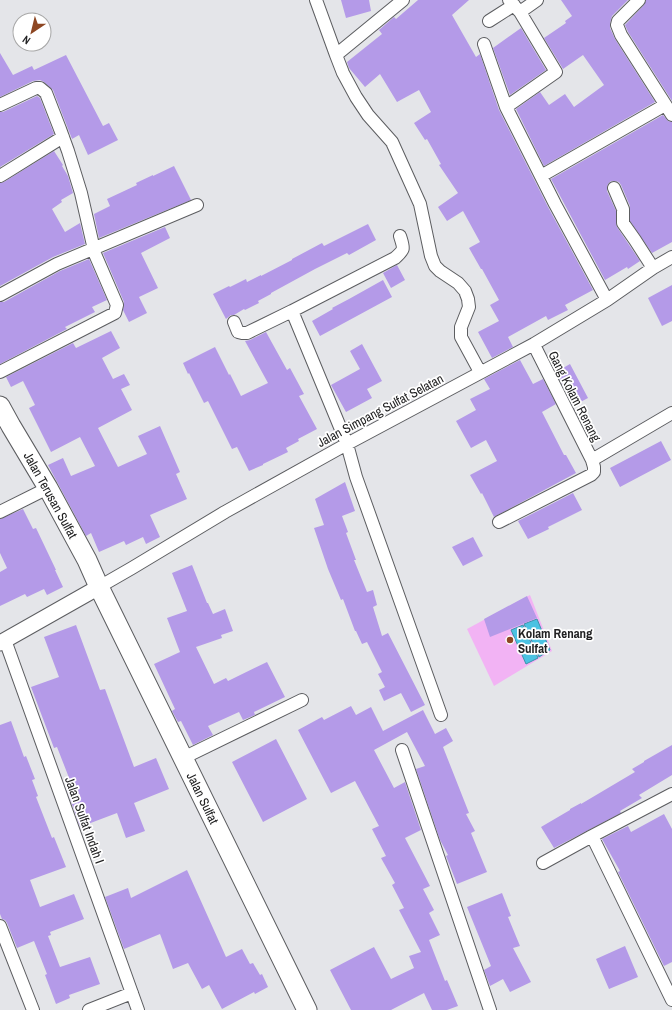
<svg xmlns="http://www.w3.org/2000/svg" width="672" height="1010" viewBox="0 0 672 1010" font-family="'Archivo Narrow',sans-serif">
<rect width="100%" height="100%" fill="#e4e5e9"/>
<path fill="#f2b3f4" d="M530,595l22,56 -58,35 -27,-57z"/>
<path fill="#4bc2e2" stroke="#3f92a9" d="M537,619l13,31 -11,7 -15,-33z
M523,625l15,33 -12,6 -15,-34z"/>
<path fill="#b49ae8" d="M341,0h28l2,11 -25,7z
M418,0h51l-17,15 24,42 4,-3 19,56 49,97 45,83 -28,15 3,5 -20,10 -2,-4 -38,21 5,10 -21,11 -14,-26 21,-11 -9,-16 9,-5 -17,-31h-1l-12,-21 11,-6 -17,-31 -16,10 -9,-14 20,-14 -19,-28 2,-1 -14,-25 -2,1 -11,-17 17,-11 -12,-22 -22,12 -17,-28 -15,13 -16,-19 -2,-6 35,-28 -3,-4 15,-13 2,2z
M561,0h67l-16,16 -2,7v5l5,11 40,63 -111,64 -28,-57 24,-17 9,13 16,-11 9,13 30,-22 -21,-30 -20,14 -19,-31 22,-15 -1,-2 7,-5z
M646,0h26v101l-44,-69 -3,-7 19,-20z
M521,28l25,42 -36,25 -17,-47z
M0,53l13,22 19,-9 2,4 32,-15 37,71 6,-3 9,17 -30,15 -9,-20 -7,4 -19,-49 -9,-8 -4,-2 -7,1 -33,16z
M37,96l3,2 14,36 -54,33v-55h3z
M663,115l5,6 4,1v120l-20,11 -22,-32v-15l-9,-21 -2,-3 -4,-1h-4l-3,3 -1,4v3l9,20v12l1,4 23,34 -12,8 -1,-2 -22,13 -54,-101z
M54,151l9,14 -1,1 6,10 5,17 -12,7 1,2 -10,7 13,23 15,-9 5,21 -32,13 -53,29v-103l4,-1z
M174,166l17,34 -92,38 -5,-24 16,-8 -3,-7 30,-14 -1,-2 17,-8v1z
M368,224l8,16 -27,15 -2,-2 -32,16 -44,24v1l-13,7 1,2 -14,7 -1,-1 -10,6h-3l-5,4 -13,-25 16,-8 1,1 16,-8 1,3 14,-7v1l31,-16v-1l30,-16 2,3z
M165,227l5,11 -29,15 17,35 -19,9 8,16 -18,9 -6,-12 1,-8 -21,-49z
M89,259l18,41 -15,7 3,5 -30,15 2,2 -67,35v-62h4l56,-31z
M397,265l8,15 -14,8 -8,-15z
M383,280l9,17 -72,39 -8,-15 21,-12 -1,-1 17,-9z
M672,285v36l-10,5 -14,-28z
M111,331l9,17 -18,10 11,21 11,-5 6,11 -9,4 11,21 -34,18 20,39 29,-13 -9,-18 22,-10 20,46 -4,2 11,25 -37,16 10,22 -14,7 -3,-7 -17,8 -2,-4 -25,11 -8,-19 -5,3 -38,-71 15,-7 8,18 24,-10 -15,-29 -29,15 -22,-44 6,-3 -12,-24 -12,6 -5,-10 67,-34 3,5z
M266,332l21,38 3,-2 14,26 -5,2 18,33 -19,10 1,2 -13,7 2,4 -25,12v1l-14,6 -12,-24 -5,2 -24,-48 -4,2 -15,-30 -1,1 -5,-11 32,-16 14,28 1,-1 11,22 27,-13 -23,-42 5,-1z
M362,344l20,37 -15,8 5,9 -26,14 -15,-27 29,-16 -10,-18z
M520,360l13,24 10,-5 13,25 -14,8 22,43h2l10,18 -82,44 -12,-24 -1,1 -11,-19 27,-14 -11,-21 -15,8 -15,-27 20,-11 -6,-11 20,-10 -6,-10z
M570,364l18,34 -15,8 -17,-34z
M661,441l10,19 -51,27 -10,-19z
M345,482l10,29 -13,5 6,16 -2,1 10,27h-2l13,32 6,-2 4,15 -4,2 9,29 6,-3 37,72 -14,7 -10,-19 -17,8 -5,-11 6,-3 -7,-13 4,-2 -15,-30 -5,2 -6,-13h-1l-12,-32 -2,1 -13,-31 -14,-41 10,-3 -9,-26z
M573,493l9,17 -34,17 1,2 -21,10 -10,-18z
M23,509l10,20 3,-1 20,42h-1l8,17 -16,8 -3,-6 -17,8 -2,-3 -25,12v-34l7,-4 -7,-15v-34z
M473,537l10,19 -20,10 -11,-19z
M192,565l15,38h1l5,11 12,-5 8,22 -12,4 1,3 -26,9 18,37 12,-6 2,3 39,-19 18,35 -31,15 1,3 -12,5 -4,-8 -31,14 5,9 -20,10 -12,-24 -3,1 -6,-11 3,-2 -21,-45 26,-12 -13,-34 20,-7 -15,-38z
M527,596l10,22 -47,19 -6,-18z
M76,625l24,65 5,-1 29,78 22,-9 13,31 -35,14 11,28 -19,7 -9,-25 -37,14 -13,-37 6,-2 -16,-41 -3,1 -23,-61 28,-10 -15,-40z
M351,706l5,9 15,-8 12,24 40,-21 12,24 11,-6 7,13 -10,6 26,66 -3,1 9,17 -4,2 16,39 -30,12 -11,-28 2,-1 -8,-15 -24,-71 9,-3 -18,-34 -33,18 20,38 11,-6 16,48 -16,8 25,48 -7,3 11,21 -5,3 11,22 -11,5 16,41 2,-1 11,26 -11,4h-15l-8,-17 -33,17h-40l-21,-40 44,-23 17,32 23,-11 -5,-12 12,-4 -22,-42 5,-2 -12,-23 3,-2 -14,-25 5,-2 -14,-27 7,-3 -24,-45 -24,12 -33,-63 24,-13 2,3z
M11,721l13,36 2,-1 9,23 -3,1 6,16 -2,1 16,41 2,-1 12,30 -36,13 10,27 34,-13 10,25 -34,13 1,3 -3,1 12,31 30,-10 10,27 -31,11 1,3 -14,6 -11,-29 2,-1 -13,-33 -17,7 -10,-25 -2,-3 -3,-1 -2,-5v-189z
M276,739l31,60 -44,23 -31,-60z
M672,745v30l-33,20 3,3 -22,13 1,2 -67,35 -13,-21 29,-17v-1l11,-6v1l54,-32 -3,-3 12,-7v-1z
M664,814l8,15v133l-8,4 -46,-94 2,-1 -18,-32 26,-13 3,6z
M187,870l39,87 16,-8 8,15 3,-1 7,12 2,-1 6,13 -13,7 -1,-2 -32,17 -13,-24 -7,4 -14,-26 -15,6 -13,-35 -36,15 -19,-52 23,-9 3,10z
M502,893l9,23 -3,1 12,29 -7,2 18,34 -21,10 -7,-13 -13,7 -6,-16 7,-4 -24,-59z
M625,946l13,31 -29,12 -13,-30z"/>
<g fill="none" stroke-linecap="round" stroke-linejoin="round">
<defs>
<path id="minor" d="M316,0l20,55
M403,0l-67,55 7,18 13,24 12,18 24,27 28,62 11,52 4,10 5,5 18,12 7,8 3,8 1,8 -8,20v10l19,35
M639,0l-21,21 -1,4 4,10 51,80
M520,12l17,-12
M489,21l25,-16
M484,44l22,63 49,97 52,96
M0,105l36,-17h4l6,5 14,36 8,22 13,42 14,61 22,51 -2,8 -115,59
M506,107l50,-35 -36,-60 -11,-12
M0,176l5,-3 58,-36
M541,176l124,-71
M614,188l9,21v14l12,17 18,28
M400,236c4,13 5,13 -5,22l-103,53 55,133 9,33 85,238
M0,295l57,-31 140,-59
M234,322l4,10 4,1h5l45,-22
M534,344l3,7 55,109
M0,512l48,-24
M499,522l92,-47 3,-3v-5l-2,-7 80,-47
M99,587l33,-19 93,-56 122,-68 187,-100 73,-44 46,-32 19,-11
M5,640l133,370
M402,750l88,260
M183,758l119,-58
M672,794l-80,42 80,164
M543,863l49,-27
M0,926l33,84
M89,1010l43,-17"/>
<path id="tertiary" d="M0,643l99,-56"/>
<path id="primary" d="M0,406l11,20 37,62 39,72 12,27 208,423"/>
</defs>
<use href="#minor" stroke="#5c5d60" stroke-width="14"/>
<use href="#tertiary" stroke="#5c5d60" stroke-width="17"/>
<use href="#primary" stroke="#5c5d60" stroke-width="21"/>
<use href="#minor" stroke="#fff" stroke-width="12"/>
<use href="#tertiary" stroke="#fff" stroke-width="15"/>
<use href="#primary" stroke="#fff" stroke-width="19"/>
</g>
<circle fill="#8d4622" stroke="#fff" stroke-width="1.5" cx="510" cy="640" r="4"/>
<g text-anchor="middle" stroke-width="3.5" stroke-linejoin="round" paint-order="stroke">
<g font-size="13" fill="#222223" stroke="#fff">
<text transform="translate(575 396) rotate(63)" y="5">Gang Kolam Renang</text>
<text transform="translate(380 410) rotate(-28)" y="5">Jalan Simpang Sulfat Selatan</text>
<text transform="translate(51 495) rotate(61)" y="5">Jalan Terusan Sulfat</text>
<text transform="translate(203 798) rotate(64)" y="5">Jalan Sulfat</text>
<text transform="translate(85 820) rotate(70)" y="5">Jalan Sulfat Indah I</text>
</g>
<g font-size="13" font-weight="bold" fill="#222223" stroke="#fff" text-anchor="start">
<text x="518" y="638">Kolam Renang<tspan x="518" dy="15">Sulfat</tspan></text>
</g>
</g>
<g transform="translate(32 32) rotate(215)"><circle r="19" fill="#ffffff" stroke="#a7a7a7"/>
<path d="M0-3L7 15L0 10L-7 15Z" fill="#8d4622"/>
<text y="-6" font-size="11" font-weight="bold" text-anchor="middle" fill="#222223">N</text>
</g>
</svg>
